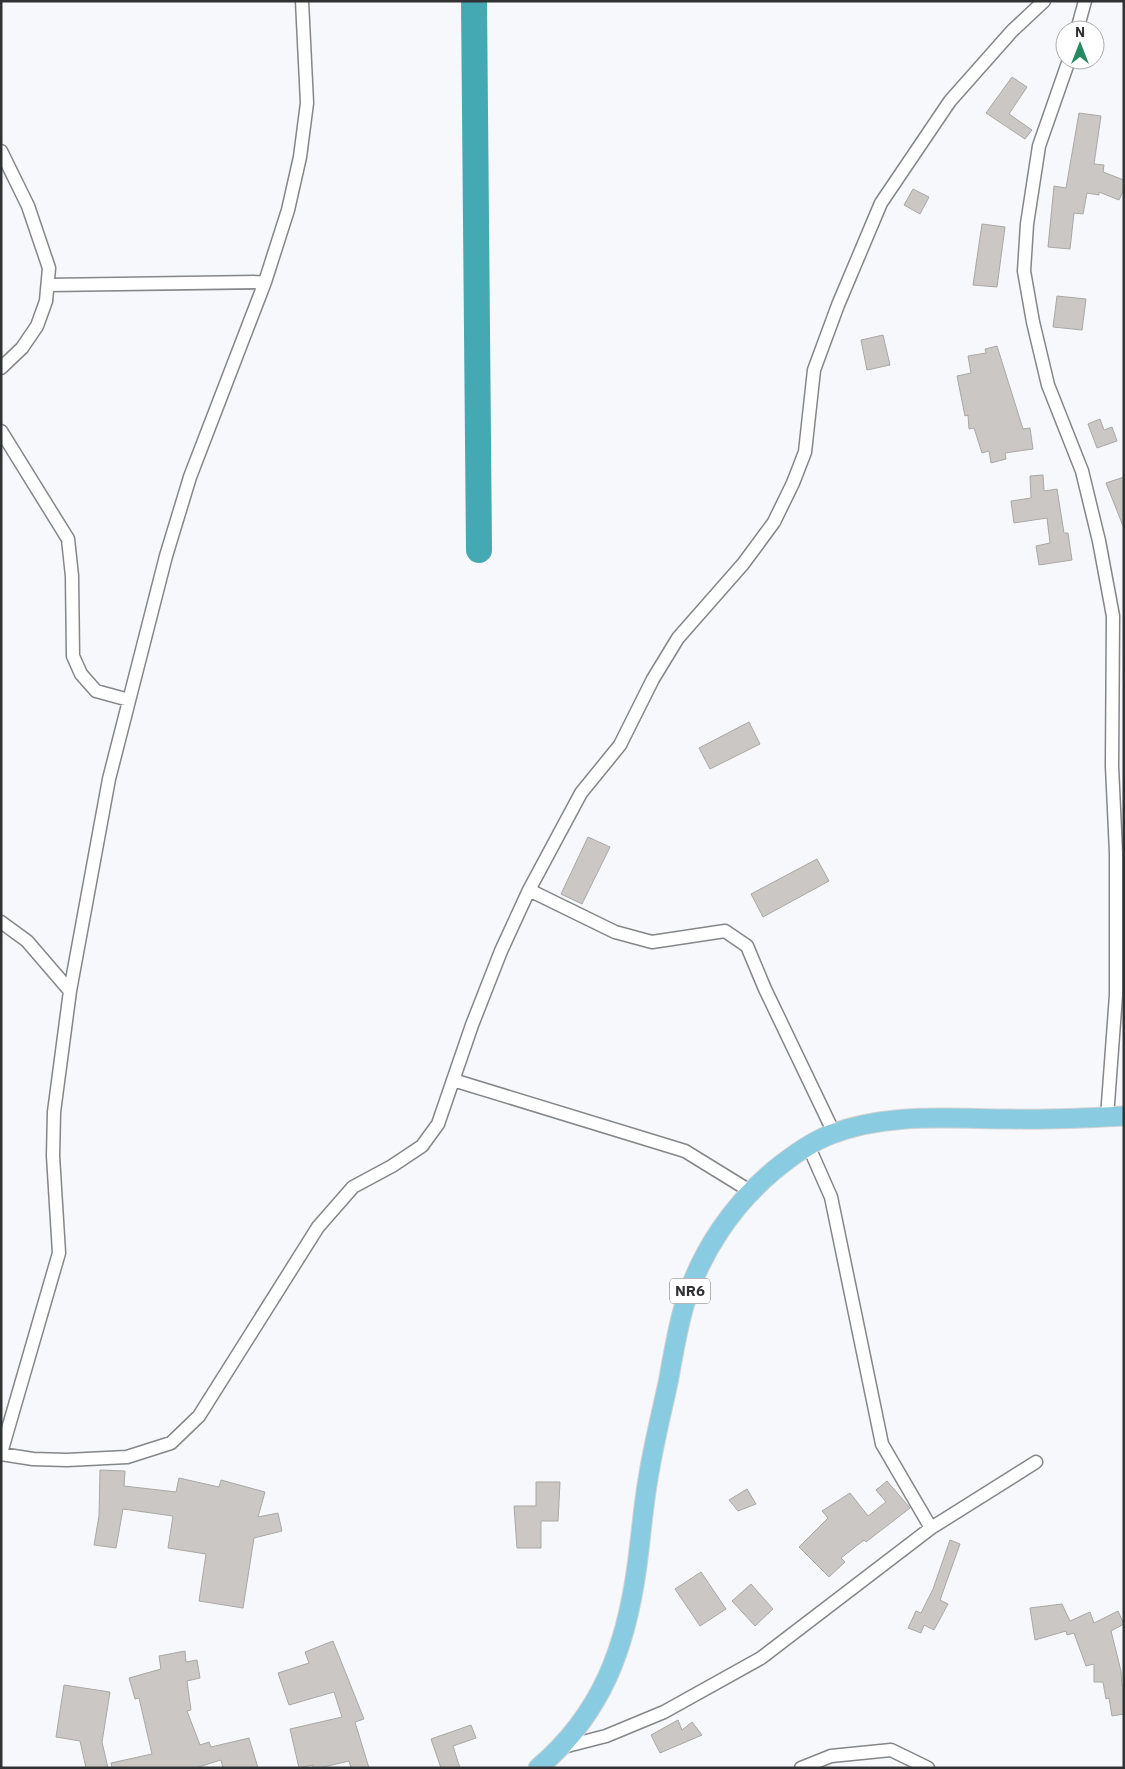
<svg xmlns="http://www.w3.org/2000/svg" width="1125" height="1769" viewBox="0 0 1125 1769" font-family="'IBM Plex Sans',sans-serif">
<rect width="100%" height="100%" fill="#f6f8fb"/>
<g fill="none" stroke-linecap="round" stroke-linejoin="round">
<path stroke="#44a9b2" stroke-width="26" d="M474,1l5,549"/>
</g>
<path fill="#cac7c5" stroke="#aaa8a5" d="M1012,77l15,10 -18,27 23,16 -7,9 -39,-26z
M1079,113l22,3 -7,48 10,1 -1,7 21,8v9l-5,11 -20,-8v3l-12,-2 -4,21 -9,-1 -4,36 -22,-2 6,-61 12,2z
M913,189l16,8 -9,17 -16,-9z
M982,224l23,3 -8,60 -24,-2z
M1057,296l29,3 -4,31 -29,-3z
M883,335l7,30 -23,5 -6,-30z
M997,346l26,83 7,-1 3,21 -28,4 1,6 -15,4 -2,-12 -7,2 -8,-25 -5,1 -1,-14 -3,1 -8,-40 14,-3 -3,-17 18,-3 -1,-4z
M1100,419l4,11 8,-3 5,14 -20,7 -9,-24z
M1043,475l1,16 13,-2 7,44h4l4,27 -33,5 -3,-19 14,-3 -3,-25 -33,5 -3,-22 20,-3 -1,-22z
M1124,477v49h-1l-17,-43z
M749,722l11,22 -50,25 -11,-21z
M588,837l22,10 -28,57 -21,-10z
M817,859l12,22 -66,36 -12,-23z
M100,1470l25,1 -1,15 52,6 3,-14 40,9 2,-7 44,12 -7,25 20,-4 4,18 -28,7 -11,70 -44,-7 7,-47 -38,-6 5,-32 -50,-7 -7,39 -22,-3 5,-29z
M887,1481l23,27 -44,34 -2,-2 -23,18 4,4 -16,15 -30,-30 29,-29 -6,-7 28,-18 18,23 18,-14 -10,-12z
M536,1482h24l-2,39h-17v27h-24l-3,-42h22z
M747,1489l9,15 -18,7 -9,-11z
M950,1540l10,4 -20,56 8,4 -14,26 -10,-5 -3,8 -13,-5 8,-17 5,2 12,-24z
M701,1572l25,37 -26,17 -25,-37z
M751,1584l22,25 -18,17 -23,-25z
M1062,1604l8,17 20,-9 4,11 24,-12 6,13 -13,7 10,40 1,15h2v28l-12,2 -3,-18 -3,1 -3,-17h-9v-18l-8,2 -12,-33 -7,2 -1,-4 -31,9 -5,-32z
M333,1641l31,78 -9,3 14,46h-18l-2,-7 -30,7h-6v-3l-14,3 -9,-39 52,-12 -8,-25 -45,13 -11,-32 31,-10 -4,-11z
M185,1651l1,11 11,-2 3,18 -13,3 4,29 -4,1 13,34 9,-3 2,5 38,-9 9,30h-35l-2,-8 -26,8h-83l-1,-5 41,-9 -13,-56 -4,1 -6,-21 32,-9 -2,-13z
M64,1685l46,7 -8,50 6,26h-22l-6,-27 -24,-4z
M678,1720l4,10 10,-8 10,13 -42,18 -9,-18z
M471,1725l5,13 -23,8 7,22h-19l-10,-29z"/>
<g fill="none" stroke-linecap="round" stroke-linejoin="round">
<defs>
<path id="street" d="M1077,30l8,-29
M1069,60l-30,86 -12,78 -3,47 9,51 15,63 34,86 17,70 14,75 -1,150 4,87v142l-9,122
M1,151l27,55 21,62 -3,33 -9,25 -15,22 -21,20
M48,285l217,-3
M1,431l67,108 4,37 1,80 8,18 15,17 33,9
M529,890l86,42 37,10 73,-11 22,15 18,43 69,144
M1,922l26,19 43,50
M453,1080l232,71 65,40
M808,1145l23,52 51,247 49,84
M1,1453l58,-200 -6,-97 1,-44 16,-121 39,-212 57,-223 24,-79 75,-195 23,-72 12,-53 7,-54 -5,-102
M1,1454l32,5 34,1 60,-3 44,-14 28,-27 119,-189 35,-40 39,-21 30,-20 16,-22 34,-99 29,-74 28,-61 52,-97 39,-48 33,-66 25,-41 65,-74 31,-42 19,-39 12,-31 9,-82 24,-65 43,-102 69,-102 62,-70 32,-30
M563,1747l43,-11 58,-24 97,-54 170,-130 105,-66
M801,1768l30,-12 60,-6 37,18"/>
<path id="primary" d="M538,1768c64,-54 88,-121 99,-202 4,-29 6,-58 11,-87 5,-32 13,-64 20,-96 5,-26 9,-54 17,-80 16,-51 47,-97 87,-131 18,-15 38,-30 60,-38 56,-22 121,-15 179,-15 37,1 75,-1 113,-3"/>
</defs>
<use href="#street" stroke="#848688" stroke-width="15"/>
<use href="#primary" stroke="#d2d2d2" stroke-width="21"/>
<use href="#street" stroke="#fff" stroke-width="12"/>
<use href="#primary" stroke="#89cbe0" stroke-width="19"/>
</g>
<g text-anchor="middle" stroke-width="4" stroke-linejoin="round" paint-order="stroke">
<rect fill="#fff" stroke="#6f7070" stroke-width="1" x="670" y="1278.5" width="40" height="25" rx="4"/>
<g font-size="15" font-weight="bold" fill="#313233">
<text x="690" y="1296">NR6</text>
</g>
</g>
<rect width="1125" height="1769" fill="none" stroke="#313233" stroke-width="5"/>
<g transform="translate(1080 45)"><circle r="24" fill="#ffffff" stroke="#adadad"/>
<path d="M0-4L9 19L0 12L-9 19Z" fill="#268964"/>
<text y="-8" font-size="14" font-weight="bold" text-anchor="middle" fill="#313233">N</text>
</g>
</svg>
